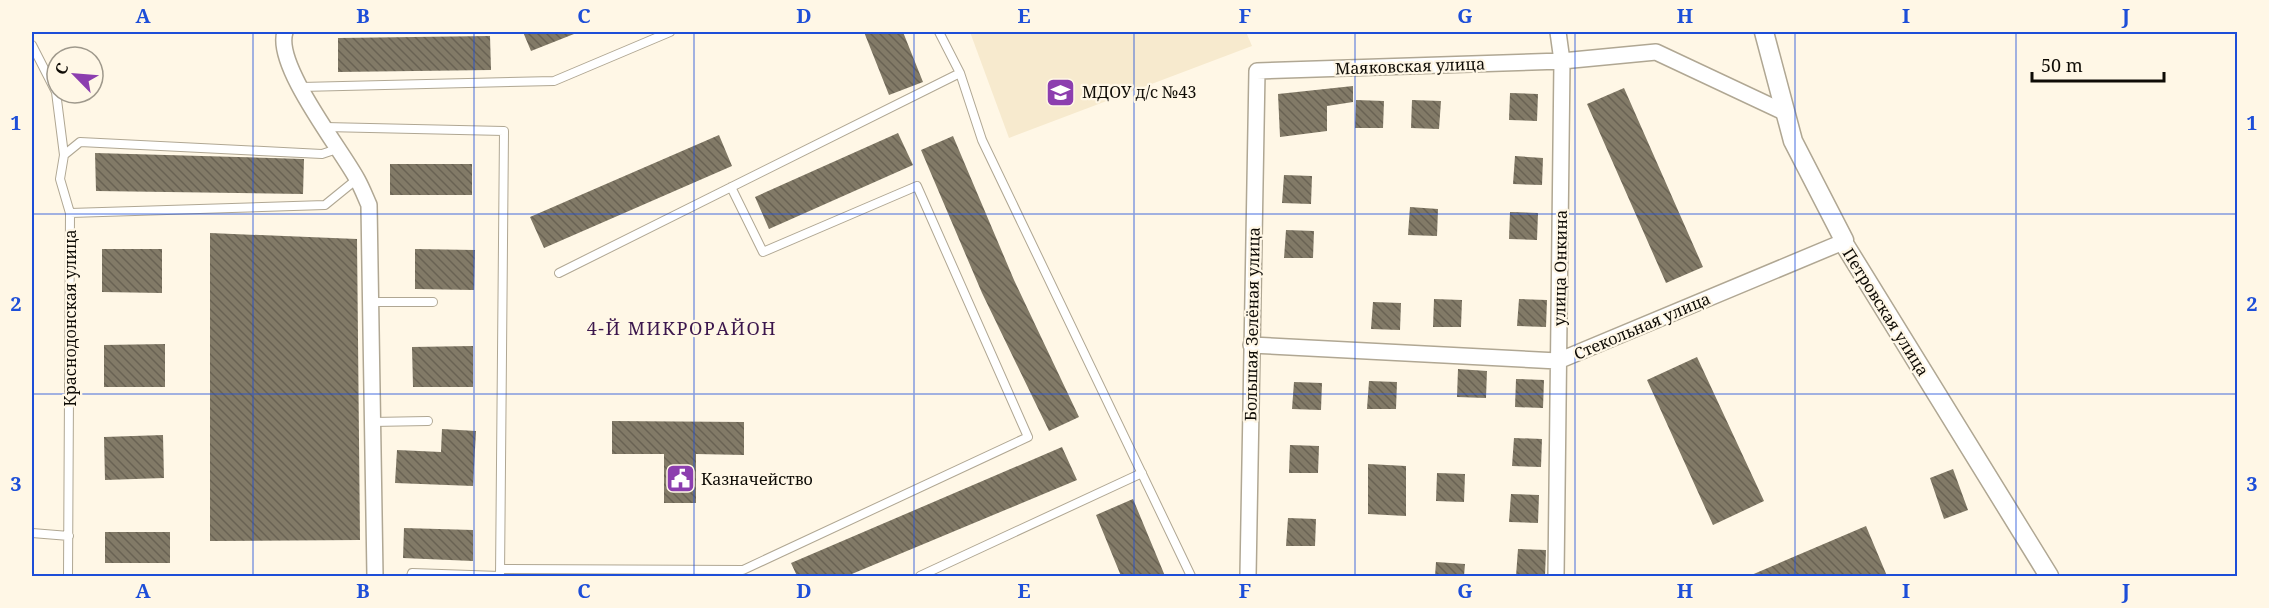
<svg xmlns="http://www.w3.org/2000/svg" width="2269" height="608" viewBox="0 0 2269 608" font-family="'Noto Serif',serif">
<defs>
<pattern id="building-back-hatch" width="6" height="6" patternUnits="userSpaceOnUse" patternTransform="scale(1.5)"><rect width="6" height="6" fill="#827a67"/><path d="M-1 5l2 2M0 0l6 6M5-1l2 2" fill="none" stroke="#696253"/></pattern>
</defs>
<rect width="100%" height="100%" fill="#fff7e6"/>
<path fill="#f7eace" d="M970,32h276l6,14 -243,92z"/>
<path fill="url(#building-back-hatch)" d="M523,32h56l-48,19z
M864,32h39l20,50 -34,13z
M490,36l1,34 -153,2v-34z
M1353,86v16l-26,4v25l-47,6 -2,-43z
M1624,88l79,179 -37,16 -79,-179z
M1510,93l28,1 -1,27 -28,-1z
M1356,100l28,1 -1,27h-28z
M1412,100l29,1 -2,28 -28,-1z
M898,133l15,32 -144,64 -14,-32z
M719,135l13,31 -188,82 -14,-31z
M953,136l61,144 65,137 -30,14 -67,-138 -61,-143z
M95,153l209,6 -1,35 -207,-3z
M1515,156l28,2 -1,27 -29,-1z
M390,164h82v31h-82z
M1284,175l28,1 -1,28 -29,-1z
M1410,207l28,2 -1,27 -29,-1z
M1510,212l28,1 -1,27 -28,-1z
M1286,230l28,1 -1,27h-29z
M210,233l147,6 3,301 -150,1z
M102,249h60v44l-60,-1z
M415,249l60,1 -1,40 -59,-1z
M1434,299l28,1 -1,27h-28z
M1519,299l28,1 -1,27 -29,-1z
M1373,302l28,1 -1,27 -29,-1z
M165,344v43h-61v-42z
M473,346v41h-60l-1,-40z
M1697,357l67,144 -51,24 -66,-145z
M1458,369l29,2 -1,27 -29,-1z
M1516,379l28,1 -1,28 -28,-1z
M1369,381l28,1 -1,27h-29z
M1294,382l28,1 -1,27 -29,-1z
M612,421l132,1v33l-48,-1v49h-32v-49h-52z
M442,429l34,2 -3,55 -78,-3 2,-33 44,2z
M163,435l1,43 -59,2 -1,-43z
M1514,438l28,1 -1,28 -29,-1z
M1290,445l29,1 -1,27h-29z
M1062,447l15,33 -230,96h-50l-6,-13z
M1368,464l38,2v50l-38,-2z
M1953,469l15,41 -24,9 -14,-41z
M1437,473l28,1 -1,28 -28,-1z
M1511,494l28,1 -1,28 -29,-1z
M1133,499l32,77h-44l-25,-61z
M1288,518l28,1 -1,27h-29z
M1866,526l21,50h-138z
M404,528l69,2v31l-70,-3z
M105,532h65v31h-65z
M1518,549l28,1 -1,26h-29z
M1436,562l29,2 -1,12h-29z"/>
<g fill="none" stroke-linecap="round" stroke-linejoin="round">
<defs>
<path id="service" d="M939,32l21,41 22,67 209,436
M32,45l24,47 8,63
M301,87l253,-6 116,-49
M325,127l179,4 -4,445 -88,-3 -1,3
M70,213l-10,-34 4,-24 16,-13 242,12 15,-5
M559,273l401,-200
M370,302h63
M372,422l56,-1
M32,533l37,3
M500,569l243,1 285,-133 -111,-251 -154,66 -32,-65
M68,576l2,-363 255,-8 32,-26
M920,576l222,-103"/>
<path id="minor" d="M285,32c-11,33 56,117 72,147 5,9 8,17 12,26l6,371
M1251,345l307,16 285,-119
M1248,576l9,-505 305,-10 94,-9 130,61
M1556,576l6,-515 -4,-29"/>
<path id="tertiary" d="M1764,32l29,109 51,99 -1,2 206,334"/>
</defs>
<use href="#service" stroke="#b0a793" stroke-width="10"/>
<use href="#minor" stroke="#b0a793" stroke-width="18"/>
<use href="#tertiary" stroke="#b0a793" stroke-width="21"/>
<use href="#service" stroke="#fff" stroke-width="8"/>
<use href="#minor" stroke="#fff" stroke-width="15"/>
<use href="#tertiary" stroke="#fff" stroke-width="18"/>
</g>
<path fill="none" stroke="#1d4ed8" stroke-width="1.5" stroke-opacity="0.55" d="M253,32v544M474,32v544M694,32v544M914,32v544M1134,32v544M1355,32v544M1575,32v544M1795,32v544M2016,32v544M32,214h2206M32,394h2206"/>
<defs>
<symbol id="school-square" viewBox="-11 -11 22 22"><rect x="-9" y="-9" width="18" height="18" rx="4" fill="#8c3eaf" stroke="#fff7e6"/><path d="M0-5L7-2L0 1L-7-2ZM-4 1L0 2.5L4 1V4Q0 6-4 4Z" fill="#fff"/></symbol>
<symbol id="civic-square" viewBox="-11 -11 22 22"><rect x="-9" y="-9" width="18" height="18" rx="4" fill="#8c3eaf" stroke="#fff7e6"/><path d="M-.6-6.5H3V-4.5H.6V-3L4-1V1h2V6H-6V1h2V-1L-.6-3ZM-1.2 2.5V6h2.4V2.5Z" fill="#fff"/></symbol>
</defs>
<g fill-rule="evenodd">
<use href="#school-square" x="1044" y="76" width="33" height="33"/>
<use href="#civic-square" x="664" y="462" width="33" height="33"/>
</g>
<g text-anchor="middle" stroke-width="4.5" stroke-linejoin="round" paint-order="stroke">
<g font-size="16" fill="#0f0c06" stroke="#fff7e6">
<text transform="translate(1410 66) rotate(-2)" y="6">Маяковская улица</text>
<text transform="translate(1560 268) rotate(-89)" y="6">улица Онкина</text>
<text transform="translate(1886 312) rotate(58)" y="6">Петровская улица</text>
<text transform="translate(70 318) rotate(-90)" y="6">Краснодонская улица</text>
<text transform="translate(1252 324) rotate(-89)" y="6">Большая Зелёная улица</text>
<text transform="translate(1642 326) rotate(-23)" y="6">Стекольная улица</text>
</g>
<g font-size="16" fill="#0f0c06" stroke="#fff7e6" text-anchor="start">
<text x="1082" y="98">МДОУ д/с №43</text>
<text x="701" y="485">Казначейство</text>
</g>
<g font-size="18" letter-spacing="1.5" fill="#3c174d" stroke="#fff7e6">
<text x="682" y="335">4-Й МИКРОРАЙОН</text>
</g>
</g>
<rect width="2269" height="608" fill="none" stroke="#fff7e6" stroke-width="66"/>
<g transform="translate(75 75) rotate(295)"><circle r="28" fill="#fff7e6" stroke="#9f998c" stroke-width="1.5"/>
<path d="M0-4.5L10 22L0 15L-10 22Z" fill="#8c3eaf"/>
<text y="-9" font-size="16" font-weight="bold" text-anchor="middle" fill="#0f0c06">С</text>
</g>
<path d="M2032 72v9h132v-9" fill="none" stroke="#0f0c06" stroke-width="3"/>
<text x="2041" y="72" font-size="18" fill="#0f0c06" stroke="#fff7e6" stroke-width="4.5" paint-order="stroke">50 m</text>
<rect x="33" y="33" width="2203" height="542" fill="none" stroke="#1d4ed8" stroke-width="2"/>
<g font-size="20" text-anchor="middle" font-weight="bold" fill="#1d4ed8">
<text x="143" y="23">A</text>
<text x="363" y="23">B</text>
<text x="584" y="23">C</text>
<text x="804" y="23">D</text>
<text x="1024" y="23">E</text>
<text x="1245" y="23">F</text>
<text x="1465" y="23">G</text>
<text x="1685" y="23">H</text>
<text x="1906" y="23">I</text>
<text x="2126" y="23">J</text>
<text x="16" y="130">1</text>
<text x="2252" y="130">1</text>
<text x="16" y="311">2</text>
<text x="2252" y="311">2</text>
<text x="16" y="491">3</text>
<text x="2252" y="491">3</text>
<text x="143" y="598">A</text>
<text x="363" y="598">B</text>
<text x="584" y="598">C</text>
<text x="804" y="598">D</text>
<text x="1024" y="598">E</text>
<text x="1245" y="598">F</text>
<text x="1465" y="598">G</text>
<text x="1685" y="598">H</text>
<text x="1906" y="598">I</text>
<text x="2126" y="598">J</text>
</g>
</svg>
